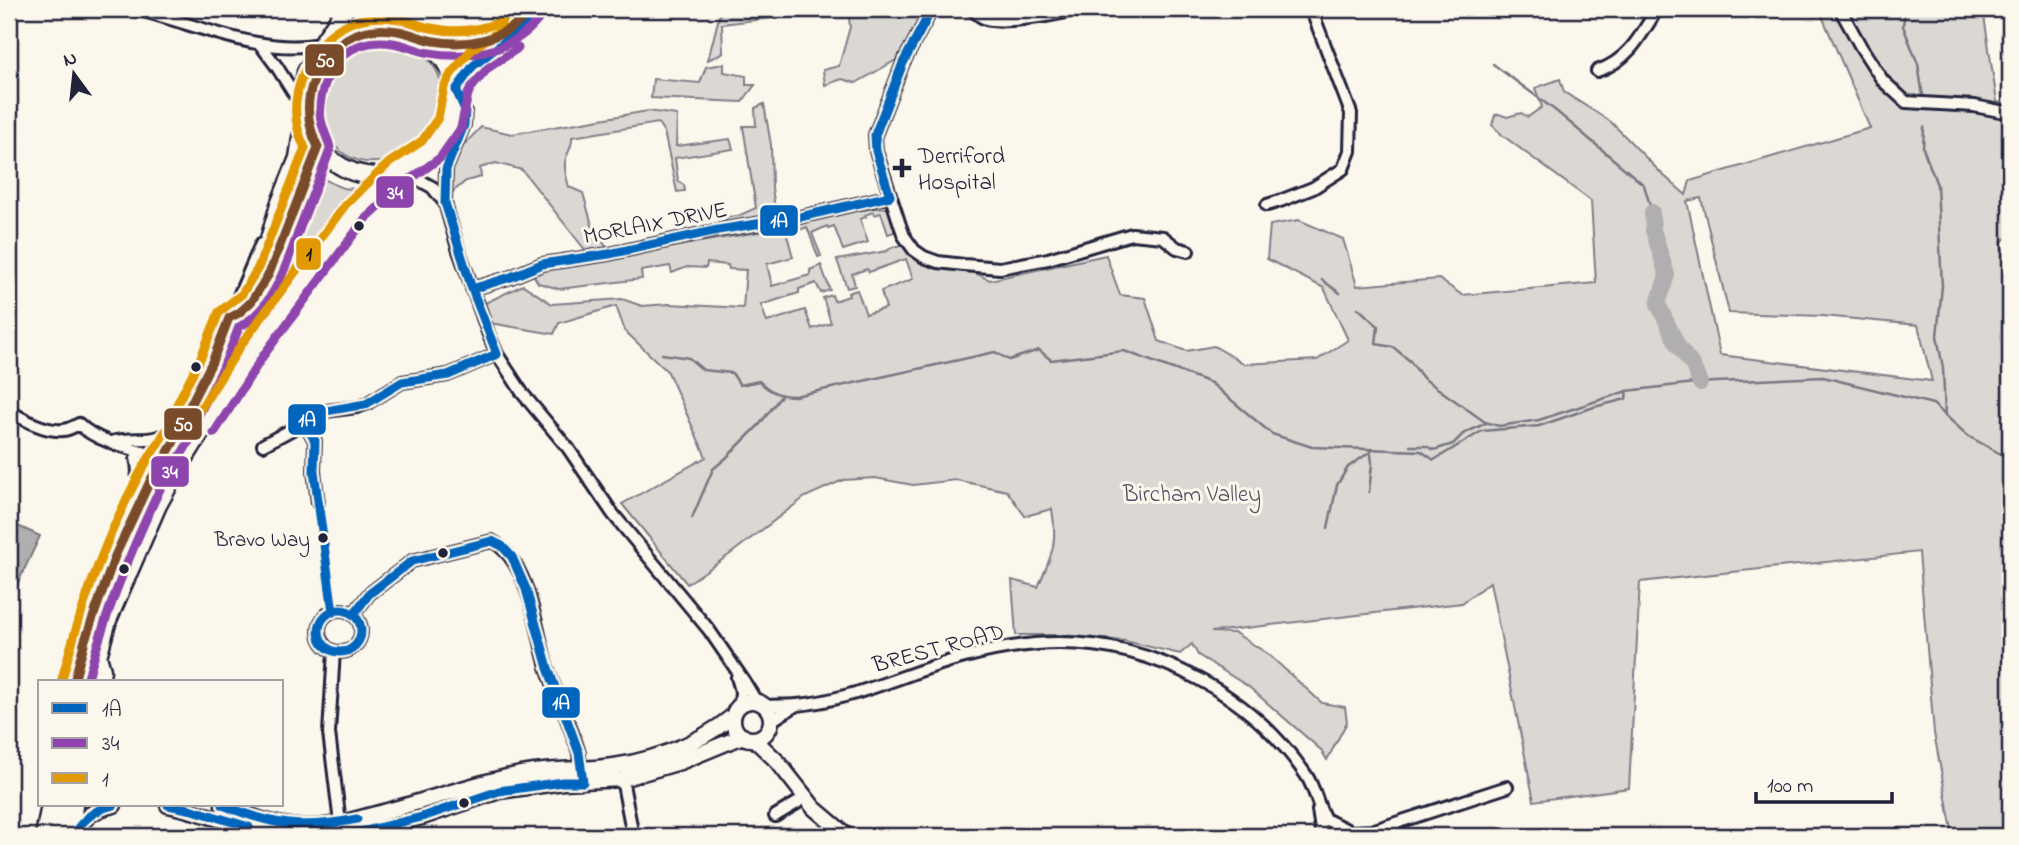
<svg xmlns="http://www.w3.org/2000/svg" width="2019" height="845" viewBox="0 0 2019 845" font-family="'Indie Flower',sans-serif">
<rect width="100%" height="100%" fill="#fbf7ec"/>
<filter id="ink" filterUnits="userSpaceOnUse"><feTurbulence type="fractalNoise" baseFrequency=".0143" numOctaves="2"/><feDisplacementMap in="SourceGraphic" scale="14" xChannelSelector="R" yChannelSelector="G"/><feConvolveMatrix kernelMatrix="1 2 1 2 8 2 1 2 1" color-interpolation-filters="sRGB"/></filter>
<g filter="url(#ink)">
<path fill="#dbd8d3" stroke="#7e7d87" stroke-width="2" fill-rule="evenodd" d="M721,9h66l3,7 -68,8 1,29 -15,7z
M848,9h26l4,7h7l10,-7h26v9l-25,42 -40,23 -14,-4 -17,6 -2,-15 16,-4 11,-39z
M1819,9h164l14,93 13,3v130l-9,7 9,39v555h-57l-19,-103 -15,-181 -279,30 -11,206 -95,13 -44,-219 -28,21 -251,29 24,1 33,21 54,49 23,4 2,15 -20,38 -6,-10 -72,-63 -51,-32 -6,-11 -12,10 -55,-13 -62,-6h-47l-4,-55 26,7c14,-32 20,-43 14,-78l-27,7 -18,-25 -51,-11 -43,5 -38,-7 -32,2 -38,17 -76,58 -42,29 -65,-80 84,-47 -38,-85 -43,-41 -9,-25 -57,17 -5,11 -64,-11 -5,-20 38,-18 29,19 70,-5 20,7 27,-2 74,4 3,-38 -17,-1 -1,-4 -21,-2 -1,5 -19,-1 -15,6 -2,-7 -29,5 1,8 -83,10 -21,-6 -4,-7c12,-9 29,-10 43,-13l182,-31 93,-21c12,0 25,-5 36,-3l6,18v6l-6,2 -7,-21 -7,2 -1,-3 -8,3 1,2 -6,2 8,23 -25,8 -9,-24 -6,2 -1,-2 -15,7 9,23 -3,1 -11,-30 -20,8 6,22 -26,7 5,22 38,-11v-5l11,-5 9,25 -9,3 -5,-10 -17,6v4l-38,12 6,17 38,-12 7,19 19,-6 -8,-25 9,-3 2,6 15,-5 -1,-3 9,-3 9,24 20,-6 -5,-17 32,-12 -7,-20 -37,13 -2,-3 -15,5 3,12 -8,2 -10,-28 50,-9 5,-4 11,-2 20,18 13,3 30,3 24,11 116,-25 14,40 25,3 14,43 27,10 28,-5 31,18 72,-4 31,-20 -24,-52 -57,-29 3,-34 29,-5 44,19 14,47 82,-7 23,16 134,-12 -5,-82 -89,-66 -10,-10 3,-10 4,-1 8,3 14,-4 7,4 14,-10 -7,-19 25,-9 4,13 47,30 51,52 24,21 4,-14 180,-53zM1701,198l28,115 94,3 95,9 14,56 -212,-26 -33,-154z
M374,38c15,1 29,3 41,11 27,16 38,52 20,78 -21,32 -73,51 -101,18 -26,-29 -17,-78 15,-99 7,-4 18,-6 25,-8z
M724,64v8l22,4v9h9l-13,17 -91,-4 2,-19 47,4 6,-16z
M764,104l7,41 1,43 3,20h17c-14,12 -46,14 -65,17l-3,-2 3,-6 11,-1 18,-8 -13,-82h13l-1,-18z
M648,111l29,4 -1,31 54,-7 3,10 -58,9 3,23 6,4 1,6 -8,1 -13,-60 -6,-9 -86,14c1,10 -5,15 -7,25 -1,8 2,17 4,25l14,6 9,32 15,23 -21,3 -64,-81 -26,-7 -16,5 1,9 -15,4 -16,13 2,-26 5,-16 24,-25 31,7z
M316,174c24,14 27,18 55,12l-38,38 -91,123 -40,64 -4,-2 57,-94 18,-32z"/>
<path fill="#b1aeb0" stroke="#787681" stroke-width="2" d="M9,522l31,14 -31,66z"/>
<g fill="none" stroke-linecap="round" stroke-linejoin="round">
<path stroke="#787681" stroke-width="2.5" d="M1905,9l-2,17 15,38 5,32
M1493,64l63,47 88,74 8,27
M1924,127l-1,21 14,37 5,101 -5,50 6,32 2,47
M1322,280l18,13
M1358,308l20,18 -2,18 17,3 17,14 13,17 62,44 14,4 40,-6 88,-29
M662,354l27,4 14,12 29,3 8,12 19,-4c11,11 20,15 36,15l200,-44 14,8 30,-10 12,10 73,-9 87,32 61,51 40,13 109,4 13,9 48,-29 57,-5 55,-19 32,-8 1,-8 67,-8 129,-6 110,27 35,32 42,23
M1410,446h16l8,4 19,-6 10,-10 23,-11
M1369,492l3,-28 -1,-10
M692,518l21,-49 12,-10 35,-35 21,-28
M1328,528l9,-43 11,-18 25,-17"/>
<path stroke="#b1aeb0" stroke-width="16" d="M1652,212l1,18 14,45 -9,29 20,42 15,20 7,17"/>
<defs>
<path id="minor" d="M134,9c59,13 130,49 189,34
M932,9l-29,54 -28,72 1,16 24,74 4,11 10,14 10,7 14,5 26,3 36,3 48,-9 84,-25 31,3 14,11 11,3
M972,9c4,4 8,8 14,10 17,5 73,-4 90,-10
M1840,9l21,38 22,34 23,21 68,4 36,7
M260,44l17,23 24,38
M1597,71c29,-9 42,-32 57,-57l-2,-5
M403,171l29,16 13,16 13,45 31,87 8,19 26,40 45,54 45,66 96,116 35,51 12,20
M445,203l1,-34 18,-44 1,-15 -8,-17
M1267,205l13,-4 33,-13 30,-19 7,-18 1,-38 -40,-104
M472,289l39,-12 31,-13 67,-10 109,-24 82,-13 90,-21
M203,380l58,-136
M9,411c14,8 36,21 54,19 5,0 10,-3 16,-6 19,20 60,26 86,34
M304,421l11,20 -1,30 4,32
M111,442c31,-7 40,5 69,-17
M263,445l63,-34 31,-4 9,-3 36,-22 46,-7 49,-21
M117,536c7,-27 27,-49 19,-78
M319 631a21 21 0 1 1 42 0a21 21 0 1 1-42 0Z
M353,615l16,-21 43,-33 80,-20c37,19 44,89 55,126 10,29 23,57 32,86l1,16
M334,651l-5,82 11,90
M737,677l4,14 -1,14
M765,706c11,-1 21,0 32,-1 58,-5 112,-34 168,-48 30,-8 62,-14 94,-14 96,0 193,52 247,132 9,13 11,30 19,44l26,13 20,-1 136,-44
M771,721l24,-15
M622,779l11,57
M1318,810l4,26
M775,816l22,-13 7,-7"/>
<path id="major" d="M423,39c39,5 82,5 108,-30
M456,90c17,-32 37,-36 62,-58
M98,653l5,17 -2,12
M733 720a19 19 0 1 1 38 0a19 19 0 1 1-38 0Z
M754,739l23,22 37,47 33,28
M168,805c39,8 76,25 116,31
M223,805c30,13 59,24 92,22 18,-1 35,-6 53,-11 50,-12 98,-31 148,-41 27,-6 53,-5 80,-7 49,-4 99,-21 137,-52
M58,836l4,-31
M72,836c11,-17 21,-28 42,-31
M330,836l35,-5 57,-14 77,-26 64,-9 59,-3 58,-17 63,-26"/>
<path id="highway" d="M395,9l20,26
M375,30c14,0 29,1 42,6 9,4 17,13 24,21 31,37 8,80 -25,104 -11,8 -20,14 -33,15 -36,2 -72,-22 -76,-60 -2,-14 5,-32 11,-45 6,-11 12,-23 22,-30 10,-8 23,-9 35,-11z
M265,281l19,-43 34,-91
M74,682l11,-42 30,-84 36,-77 93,-154 35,-120 19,-47 4,-27 -1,-33 5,-26 16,-29 23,-34
M91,682l17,-62 50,-115 20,-36 75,-120 61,-83 42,-55 41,-38
M44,836l6,-31
M71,836l3,-31"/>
</defs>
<use href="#minor" stroke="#22223b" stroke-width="16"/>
<use href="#major" stroke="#22223b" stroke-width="19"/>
<use href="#highway" stroke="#22223b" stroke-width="21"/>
<use href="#minor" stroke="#fbf7ec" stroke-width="10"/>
<use href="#major" stroke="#fbf7ec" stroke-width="14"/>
<use href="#highway" stroke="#fbf7ec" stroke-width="16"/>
<defs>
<path id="bus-1" d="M472,289l39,-12 31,-13 67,-10 109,-24 82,-13 90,-21 -14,-45 -1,-16 28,-72 29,-54
M319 631a21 21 0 1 1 42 0a21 21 0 1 1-42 0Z
M333,612l-19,-141 1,-30 -11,-20 22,-10 40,-7 36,-22 46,-7 49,-21 -25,-65 -27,-86 1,-34 18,-44 1,-15 -9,-20 17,-24 44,-34 18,-23
M168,805l25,5 56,17
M223,805c51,21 80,25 134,14
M72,836c11,-16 22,-27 42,-31
M330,836l35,-5 57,-14 77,-26 64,-9h20l-4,-29 -31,-85 -22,-79 -14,-32 -10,-11 -10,-5 -80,20 -43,33 -16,21"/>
<path id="bus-2" d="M214,433l49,-77 102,-137 40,-36 35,-25 21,-30 7,-34 3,-6 17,-20 30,-20
M87,682c17,-67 43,-130 73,-193 9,-19 36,-50 37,-71l26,-50 16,-41c36,-18 50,-70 63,-105 9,-24 19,-48 28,-72 0,-8 -4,-12 -6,-20 -4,-10 -5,-21 -3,-32 8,-38 32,-61 72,-55 13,2 24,8 37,10 40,7 86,-2 111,-37"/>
<path id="bus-3" d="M194,419l49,-77 103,-138 43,-41 33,-22 16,-23 6,-31 7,-13 21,-25 32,-21
M62,679c18,-69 44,-143 78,-206 10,-18 23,-36 33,-55l1,-8 27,-53 18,-45 23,-18 16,-26 47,-120c-12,-24 -12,-49 -2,-73 17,-43 50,-64 97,-56 10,2 20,7 31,9 28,6 64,3 85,-19"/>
<path id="bus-4" d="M74,682l11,-42 30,-84 36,-77 14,-21 20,-37v-6l27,-53 17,-44 10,-5 12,-11 18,-28 49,-127c-11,-22 -13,-44 -4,-67 14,-37 44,-56 84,-49 13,2 24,8 36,10 36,6 75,-2 97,-32"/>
</defs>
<use href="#bus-1" stroke="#fbf7ec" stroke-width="14"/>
<use href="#bus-2" stroke="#fbf7ec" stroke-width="14"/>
<use href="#bus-3" stroke="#fbf7ec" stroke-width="14"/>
<use href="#bus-4" stroke="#fbf7ec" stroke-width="14"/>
<use href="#bus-1" stroke="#0065bd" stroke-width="9"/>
<use href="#bus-2" stroke="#8e44ad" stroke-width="9"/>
<use href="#bus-3" stroke="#e29906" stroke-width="9"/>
<use href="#bus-4" stroke="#7a4b2a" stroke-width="9"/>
</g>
</g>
<g fill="#22223b" stroke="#fbf7ec" stroke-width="2.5">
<path d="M898.5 157.5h7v7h7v7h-7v7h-7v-7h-7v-7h7z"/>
<circle cx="359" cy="226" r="6"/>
<circle cx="196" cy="367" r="6"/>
<circle cx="323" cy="538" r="6"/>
<circle cx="443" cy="553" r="6"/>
<circle cx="124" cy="569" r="6"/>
<circle cx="464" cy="803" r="6"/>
</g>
<g text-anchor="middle" stroke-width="6" stroke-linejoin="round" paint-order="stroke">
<g font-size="21" fill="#22223b" stroke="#fbf7ec" text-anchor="end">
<text x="310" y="546">Bravo Way</text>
</g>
<g font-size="23" fill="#22223b" stroke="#fbf7ec" text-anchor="start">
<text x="918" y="163">Derriford<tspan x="918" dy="26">Hospital</tspan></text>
</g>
<g font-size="23" fill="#22223b" stroke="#fbf7ec">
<text transform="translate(655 222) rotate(-11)" y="8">MORLAIX DRIVE</text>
<text transform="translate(938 647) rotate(-15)" y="8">BREST ROAD</text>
</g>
<g font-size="23" fill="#505061" stroke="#fbf7ec">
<text x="1192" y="501">Bircham Valley</text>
</g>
</g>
<g stroke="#fbf7ec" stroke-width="2.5">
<rect x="304" y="43" width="41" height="34" rx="7" fill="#7a4b2a"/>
<rect x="375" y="175" width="40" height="34" rx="7" fill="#8e44ad"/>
<rect x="759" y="204" width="40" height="33" rx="7" fill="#0065bd"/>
<rect x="295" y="237" width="27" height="34" rx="7" fill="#e29906"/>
<rect x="287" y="403" width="40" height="33" rx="7" fill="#0065bd"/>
<rect x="163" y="407" width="40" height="34" rx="7" fill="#7a4b2a"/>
<rect x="150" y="455" width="40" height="33" rx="7" fill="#8e44ad"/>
<rect x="541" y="686" width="40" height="33" rx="7" fill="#0065bd"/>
</g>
<g font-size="19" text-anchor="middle" font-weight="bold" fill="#fff">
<text x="325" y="67">50</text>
<text x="395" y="199">34</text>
<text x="779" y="227">1A</text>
<text x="307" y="426">1A</text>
<text x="183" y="431">50</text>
<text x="170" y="478">34</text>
<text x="561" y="709">1A</text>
</g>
<g font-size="19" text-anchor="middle" font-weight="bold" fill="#111">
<text x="309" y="260">1</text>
</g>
<rect width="2019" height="845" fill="none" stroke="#fbf7ec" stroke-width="35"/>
<rect x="18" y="18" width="1984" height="810" fill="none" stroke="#22223b" stroke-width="2.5" filter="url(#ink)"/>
<rect x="38" y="680" width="245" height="126" fill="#fbf7ec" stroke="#a4a2a5" stroke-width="2"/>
<rect x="52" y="703" width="35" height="10" fill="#0065bd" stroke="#a4a2a5" stroke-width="2"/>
<text x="102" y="716" font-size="21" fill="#22223b">1A</text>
<rect x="52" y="738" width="35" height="10" fill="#8e44ad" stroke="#a4a2a5" stroke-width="2"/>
<text x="102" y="750" font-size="21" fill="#22223b">34</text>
<rect x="52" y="773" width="35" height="10" fill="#e29906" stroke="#a4a2a5" stroke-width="2"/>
<text x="102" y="786" font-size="21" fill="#22223b">1</text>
<g transform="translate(74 74) rotate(345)" stroke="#fbf7ec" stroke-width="5" paint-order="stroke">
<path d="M0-5L12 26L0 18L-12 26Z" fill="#22223b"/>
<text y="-10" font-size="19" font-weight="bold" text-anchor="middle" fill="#22223b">N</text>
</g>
<path d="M1756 792v10h136v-10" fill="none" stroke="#22223b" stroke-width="3.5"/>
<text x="1767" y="792" font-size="21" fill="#22223b" stroke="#fbf7ec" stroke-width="5" paint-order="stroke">100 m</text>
</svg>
